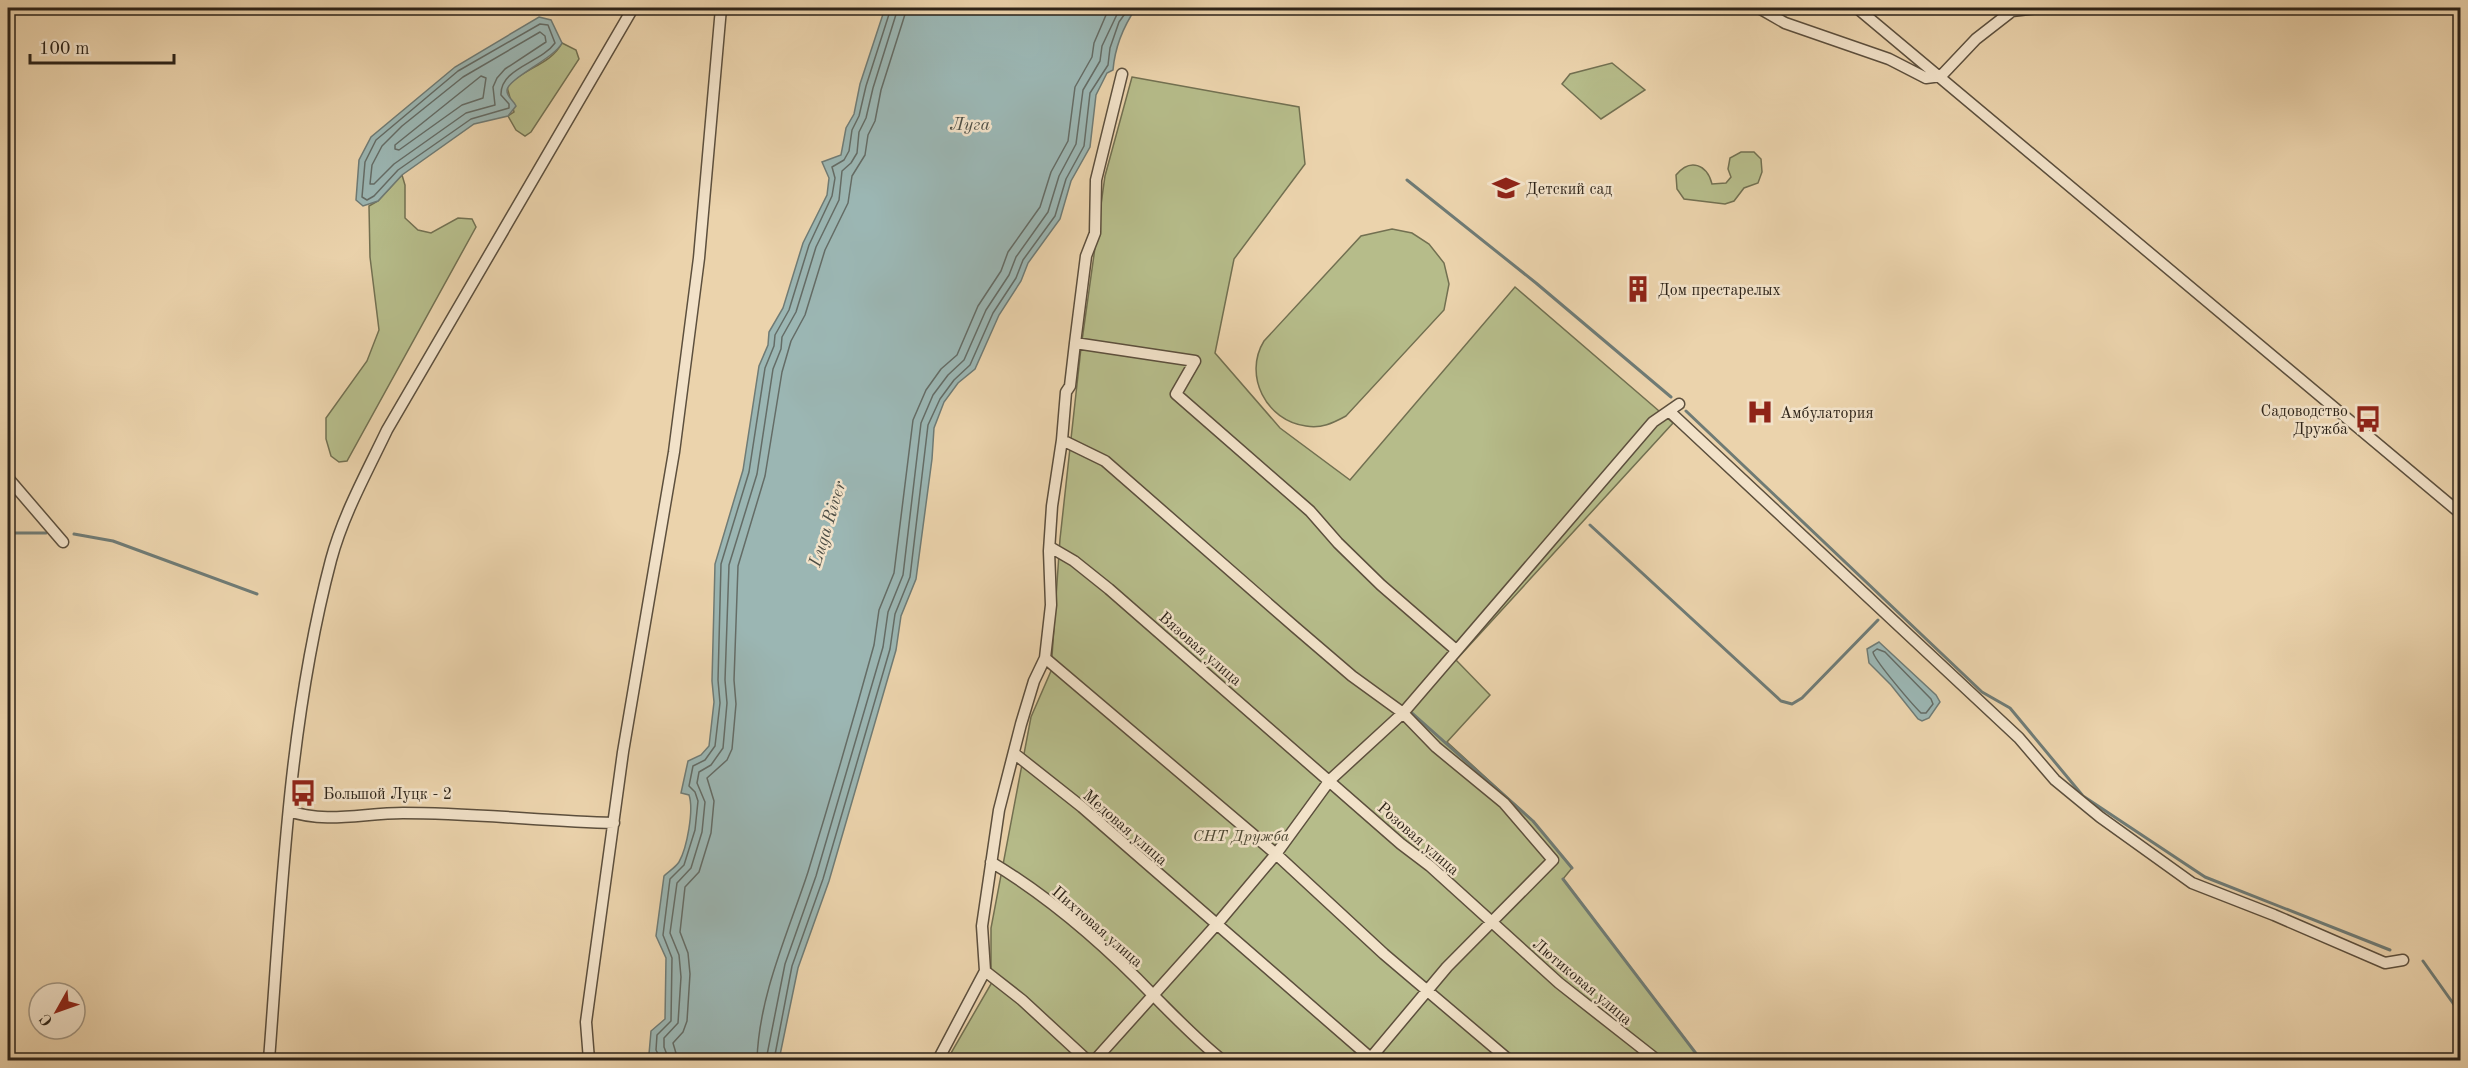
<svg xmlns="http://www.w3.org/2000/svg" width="2468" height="1068" viewBox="0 0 2468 1068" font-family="'Old Standard TT',serif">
<rect width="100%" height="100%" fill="#ebd3ac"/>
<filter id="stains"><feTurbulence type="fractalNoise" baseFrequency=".00333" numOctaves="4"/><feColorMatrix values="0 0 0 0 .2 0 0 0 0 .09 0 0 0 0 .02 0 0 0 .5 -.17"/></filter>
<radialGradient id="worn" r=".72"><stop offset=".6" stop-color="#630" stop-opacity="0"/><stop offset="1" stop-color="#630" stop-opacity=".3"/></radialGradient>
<path fill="#b6bc8a" stroke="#727051" stroke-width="1.5" d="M562,43l14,7 3,9 -48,73 -6,4 -9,-6 -8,-14 6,-4 -7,-25c14,-18 44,-22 55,-44z
M1612,63l33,27 -44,29 -39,-35 8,-10z
M1132,77l167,30 6,57 -71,95 -19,94 65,75 70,52 165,-193 158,136 -217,237 34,35 -43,47 86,79 39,47 -9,11 138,181h-754l44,-76v-56l40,-211 20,-46 9,-132 21,-191 24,-172z
M1741,152h13l7,7 1,13 -4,11 -14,5 -10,13 -9,3 -41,-5 -7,-10 -1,-14c14,-17 31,-11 36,9l14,-1 5,-6 -3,-8 2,-11z
M402,175l3,10v33l13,12 13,3 27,-15 14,1 4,8 -129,234 -8,1 -8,-6 -5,-17v-21l41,-57 12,-31 -9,-73 -1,-51 9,-5z
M1392,229l20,4 17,11 15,19 5,21 -5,26 -98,106c-13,7 -25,13 -40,10 -40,-5 -63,-51 -42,-85l97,-105z"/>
<path fill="#9bb6b3" stroke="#6f7b75" stroke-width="1.5" d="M885,8h251c-13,19 -21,38 -23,62l-6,3 -11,22 -6,52 -19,34 -11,38 -32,44 -7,18 -22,34 -24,54 -17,14 -14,19 -10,26 -2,31 -16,120 -15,37 -5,34 -67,231 -31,87 -19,92h-121l-9,-6 2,-23 14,-12 1,-61 -10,-22 8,-60c4,-4 12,-9 15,-14 8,-14 15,-52 10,-67l-8,-2 7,-32 13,-6 8,-9 5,-44 -2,-21 3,-117 28,-94 16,-104 9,-21 1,-13 14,-24 20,-65 24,-48 2,-17 -7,-16 19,-7 5,-27 8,-14 6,-30z
M539,17l12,3 11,23c-8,16 -56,36 -55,48 0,6 7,10 9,15l-8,10 -34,8 -72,51 -24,26 -15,5 -7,-6 3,-40 12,-23 84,-70z
M1879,642l57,53 4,7 -11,16 -7,3 -4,-2 -27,-34 -22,-22 -2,-14z"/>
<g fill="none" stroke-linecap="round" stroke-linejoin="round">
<path stroke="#646c66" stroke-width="1.5" d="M540,24l8,1 7,18c-14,20 -55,25 -54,52l8,9v4l-38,11 -73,51 -24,26 -7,4 -5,-3 3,-35 11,-22 82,-69z
M540,32l5,4 1,6 -41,27 -8,9 -4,9 2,18 -29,8 -72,51 -20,20h-4l2,-19 10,-19 20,-20 61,-49z
M481,76l5,2 -3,20 -21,7 -63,45 -4,-1v-4z
M1877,649l8,3 46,47 2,5 -7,9h-5c-9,-9 -47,-53 -48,-61z
M661,1060l-5,-10 1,-15 14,-14 1,-63 -9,-23 7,-56 14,-14 11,-35 3,-29 -3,-9 -6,-6 4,-20 12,-6 10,-14 5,-43 -2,-23 3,-116 28,-92 16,-104 9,-22 1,-11 14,-25 20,-65 23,-49 3,-18 -3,-11 12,-7 5,-9 3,-21 7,-14 7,-30 25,-78
M669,1060l-5,-13v-9l14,-15 3,-46 -2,-22 -9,-22 7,-50 14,-15 11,-36 3,-30 -8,-19 2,-11 12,-7 12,-17 4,-45 -2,-23 4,-115 28,-91 16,-105 8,-20 1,-12 14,-25 20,-65 23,-47 3,-29 9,-8 6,-10 2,-21 7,-14 7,-30 25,-80
M678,1060l-5,-17 10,-11 4,-11 3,-47 -2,-21 -8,-21 5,-45 14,-15 12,-39 3,-32 -7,-23 20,-18 5,-11 4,-45 -2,-24 4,-114 27,-90 17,-104 9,-31 14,-26 20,-65 23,-47 4,-27 13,-21 3,-20 7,-14 6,-31 26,-82
M757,1060c2,-65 31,-127 51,-188 23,-75 45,-151 66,-227l5,-35 15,-37 19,-153 13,-30 15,-21 16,-14 21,-49 23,-35 7,-19 32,-45 11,-35 17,-31 7,-54 17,-30 2,-14 15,-35
M766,1060l19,-96 31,-88 67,-229 5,-35 15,-37 18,-152 12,-28 15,-20 16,-15 22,-50 23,-35 7,-18 32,-45 11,-36 17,-32 7,-54 17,-29 2,-15 18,-38
M774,1060l18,-94 31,-87 67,-230 5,-35 15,-37 18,-152 12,-26 14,-19 16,-15 23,-52 23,-35 7,-18 32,-44 11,-37 18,-33 6,-53 18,-28 2,-17 9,-26 10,-14"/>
<path stroke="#6f7b75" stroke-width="3" d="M1407,180l129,103 135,114
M1686,411l296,281 28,16 73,88 122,81 185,73
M1590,525l191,176 11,3 10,-6 76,-78
M8,533h38
M74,534l39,7 144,53
M1412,713l121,108 39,47
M1563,879l138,181
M2423,961l37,52"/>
<defs>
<path id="minor" d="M1759,8l26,15 104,36 37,19 15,-2 35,-37 36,-28 26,-3
M1857,8l603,505
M1075,343l11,-87 9,-23 1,-53 26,-106
M1669,411l350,327 36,42 45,37 92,66 82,32 111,48 18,-3
M1062,440l-10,66 -3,45 2,54 -6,53 231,196 108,100 125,106
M8,478l55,64
M1050,547l24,14 35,28 292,255 29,22 129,117 98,77
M1015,754l67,53 291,253
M289,811c38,13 74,2 114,2 70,0 140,8 211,10
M991,862c60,36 115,84 164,135 22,22 43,44 67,63
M985,971l37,29 65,60
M269,1060c13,-167 19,-337 62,-500 12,-45 36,-88 56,-130l246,-422
M589,1060l-3,-38 37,-270 51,-300 25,-194 22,-250
M938,1060l47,-89 -3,-45 17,-116 22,-86 13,-43 11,-23
M1095,1060l122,-136 59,-70 54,-74 73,-67 250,-291 26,-18
M1369,1060l78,-93 106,-107 -49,-57 -68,-56 -33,-34 -51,-37 -56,-48 -191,-167 -43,-21 4,-48 4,-6 5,-43 120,18 -19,33 134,117 28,32 43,42 75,65"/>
</defs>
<use href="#minor" stroke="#5c4f3d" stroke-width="13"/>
<use href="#minor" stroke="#f2e2c9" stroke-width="10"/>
</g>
<defs>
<symbol id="school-bare" viewBox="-9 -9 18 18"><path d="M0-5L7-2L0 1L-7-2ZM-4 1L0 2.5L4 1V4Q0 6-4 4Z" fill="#8f2418" stroke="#f2e2c9" stroke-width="2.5" paint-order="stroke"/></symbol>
<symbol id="building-bare" viewBox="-9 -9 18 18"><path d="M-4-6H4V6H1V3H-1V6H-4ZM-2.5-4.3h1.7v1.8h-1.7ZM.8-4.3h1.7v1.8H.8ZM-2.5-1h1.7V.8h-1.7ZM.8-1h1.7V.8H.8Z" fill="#8f2418" stroke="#f2e2c9" stroke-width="2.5" paint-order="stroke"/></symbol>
<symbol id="hospital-bare" viewBox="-9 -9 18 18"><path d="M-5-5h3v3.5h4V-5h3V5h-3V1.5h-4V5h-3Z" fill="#8f2418" stroke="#f2e2c9" stroke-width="2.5" paint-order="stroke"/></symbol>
<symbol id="bus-bare" viewBox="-9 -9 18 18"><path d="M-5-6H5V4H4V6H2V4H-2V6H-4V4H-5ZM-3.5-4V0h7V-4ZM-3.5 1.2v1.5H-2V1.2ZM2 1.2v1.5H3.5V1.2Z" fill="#8f2418" stroke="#f2e2c9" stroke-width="2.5" paint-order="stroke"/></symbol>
</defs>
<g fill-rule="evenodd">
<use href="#school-bare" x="1487" y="169" width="38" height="38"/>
<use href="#building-bare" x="1619" y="270" width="38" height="38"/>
<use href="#hospital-bare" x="1741" y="393" width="38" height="38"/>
<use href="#bus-bare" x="2349" y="400" width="38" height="38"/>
<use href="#bus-bare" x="284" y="774" width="38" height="38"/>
</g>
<g text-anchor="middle" stroke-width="5" stroke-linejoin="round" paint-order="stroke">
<g font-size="16" fill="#2d2318" stroke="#f2e2c9" text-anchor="start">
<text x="1526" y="194">Детский сад</text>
<text x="1658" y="295">Дом престарелых</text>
<text x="2348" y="416" text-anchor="end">Садоводство<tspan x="2348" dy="18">Дружба</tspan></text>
<text x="1780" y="418">Амбулатория</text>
<text x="323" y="799">Большой Луцк - 2</text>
</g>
<g font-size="16" fill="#2d2318" stroke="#f2e2c9">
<text transform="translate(1201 648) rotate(41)" y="6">Вязовая улица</text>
<text transform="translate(1126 827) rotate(41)" y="6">Медовая улица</text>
<text transform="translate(1419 838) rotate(41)" y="6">Розовая улица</text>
<text transform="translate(1098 926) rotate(41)" y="6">Пихтовая улица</text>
<text transform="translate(1583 981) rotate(40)" y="6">Лютиковая улица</text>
</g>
<g font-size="16" font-style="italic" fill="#4f4934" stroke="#f2e2c9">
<text x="1241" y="841">СНТ Дружба</text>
</g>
<g font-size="18" font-style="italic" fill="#4e4f46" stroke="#f2e2c9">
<text x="970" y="130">Луга</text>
<text transform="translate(827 524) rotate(-73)" y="6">Luga River</text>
</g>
</g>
<rect width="2468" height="1068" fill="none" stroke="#ebd3ac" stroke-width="30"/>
<rect x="9" y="9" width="2450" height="1050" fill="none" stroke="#2d2318" stroke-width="3"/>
<rect x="15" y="15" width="2438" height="1038" fill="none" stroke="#2d2318" stroke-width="1.5"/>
<g transform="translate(57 1011) rotate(230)"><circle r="28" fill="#f2e2c9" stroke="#a39682" stroke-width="1.5"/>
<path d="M0-4.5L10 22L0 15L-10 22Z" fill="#8f2418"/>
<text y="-9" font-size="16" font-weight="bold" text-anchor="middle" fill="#2d2318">С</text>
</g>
<path d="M30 54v9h144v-9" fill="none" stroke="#2d2318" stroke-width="3"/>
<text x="39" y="54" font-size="18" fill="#2d2318" stroke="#f2e2c9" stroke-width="4.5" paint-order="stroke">100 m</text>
<rect width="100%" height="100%" filter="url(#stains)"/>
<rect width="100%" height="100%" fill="url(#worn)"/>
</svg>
